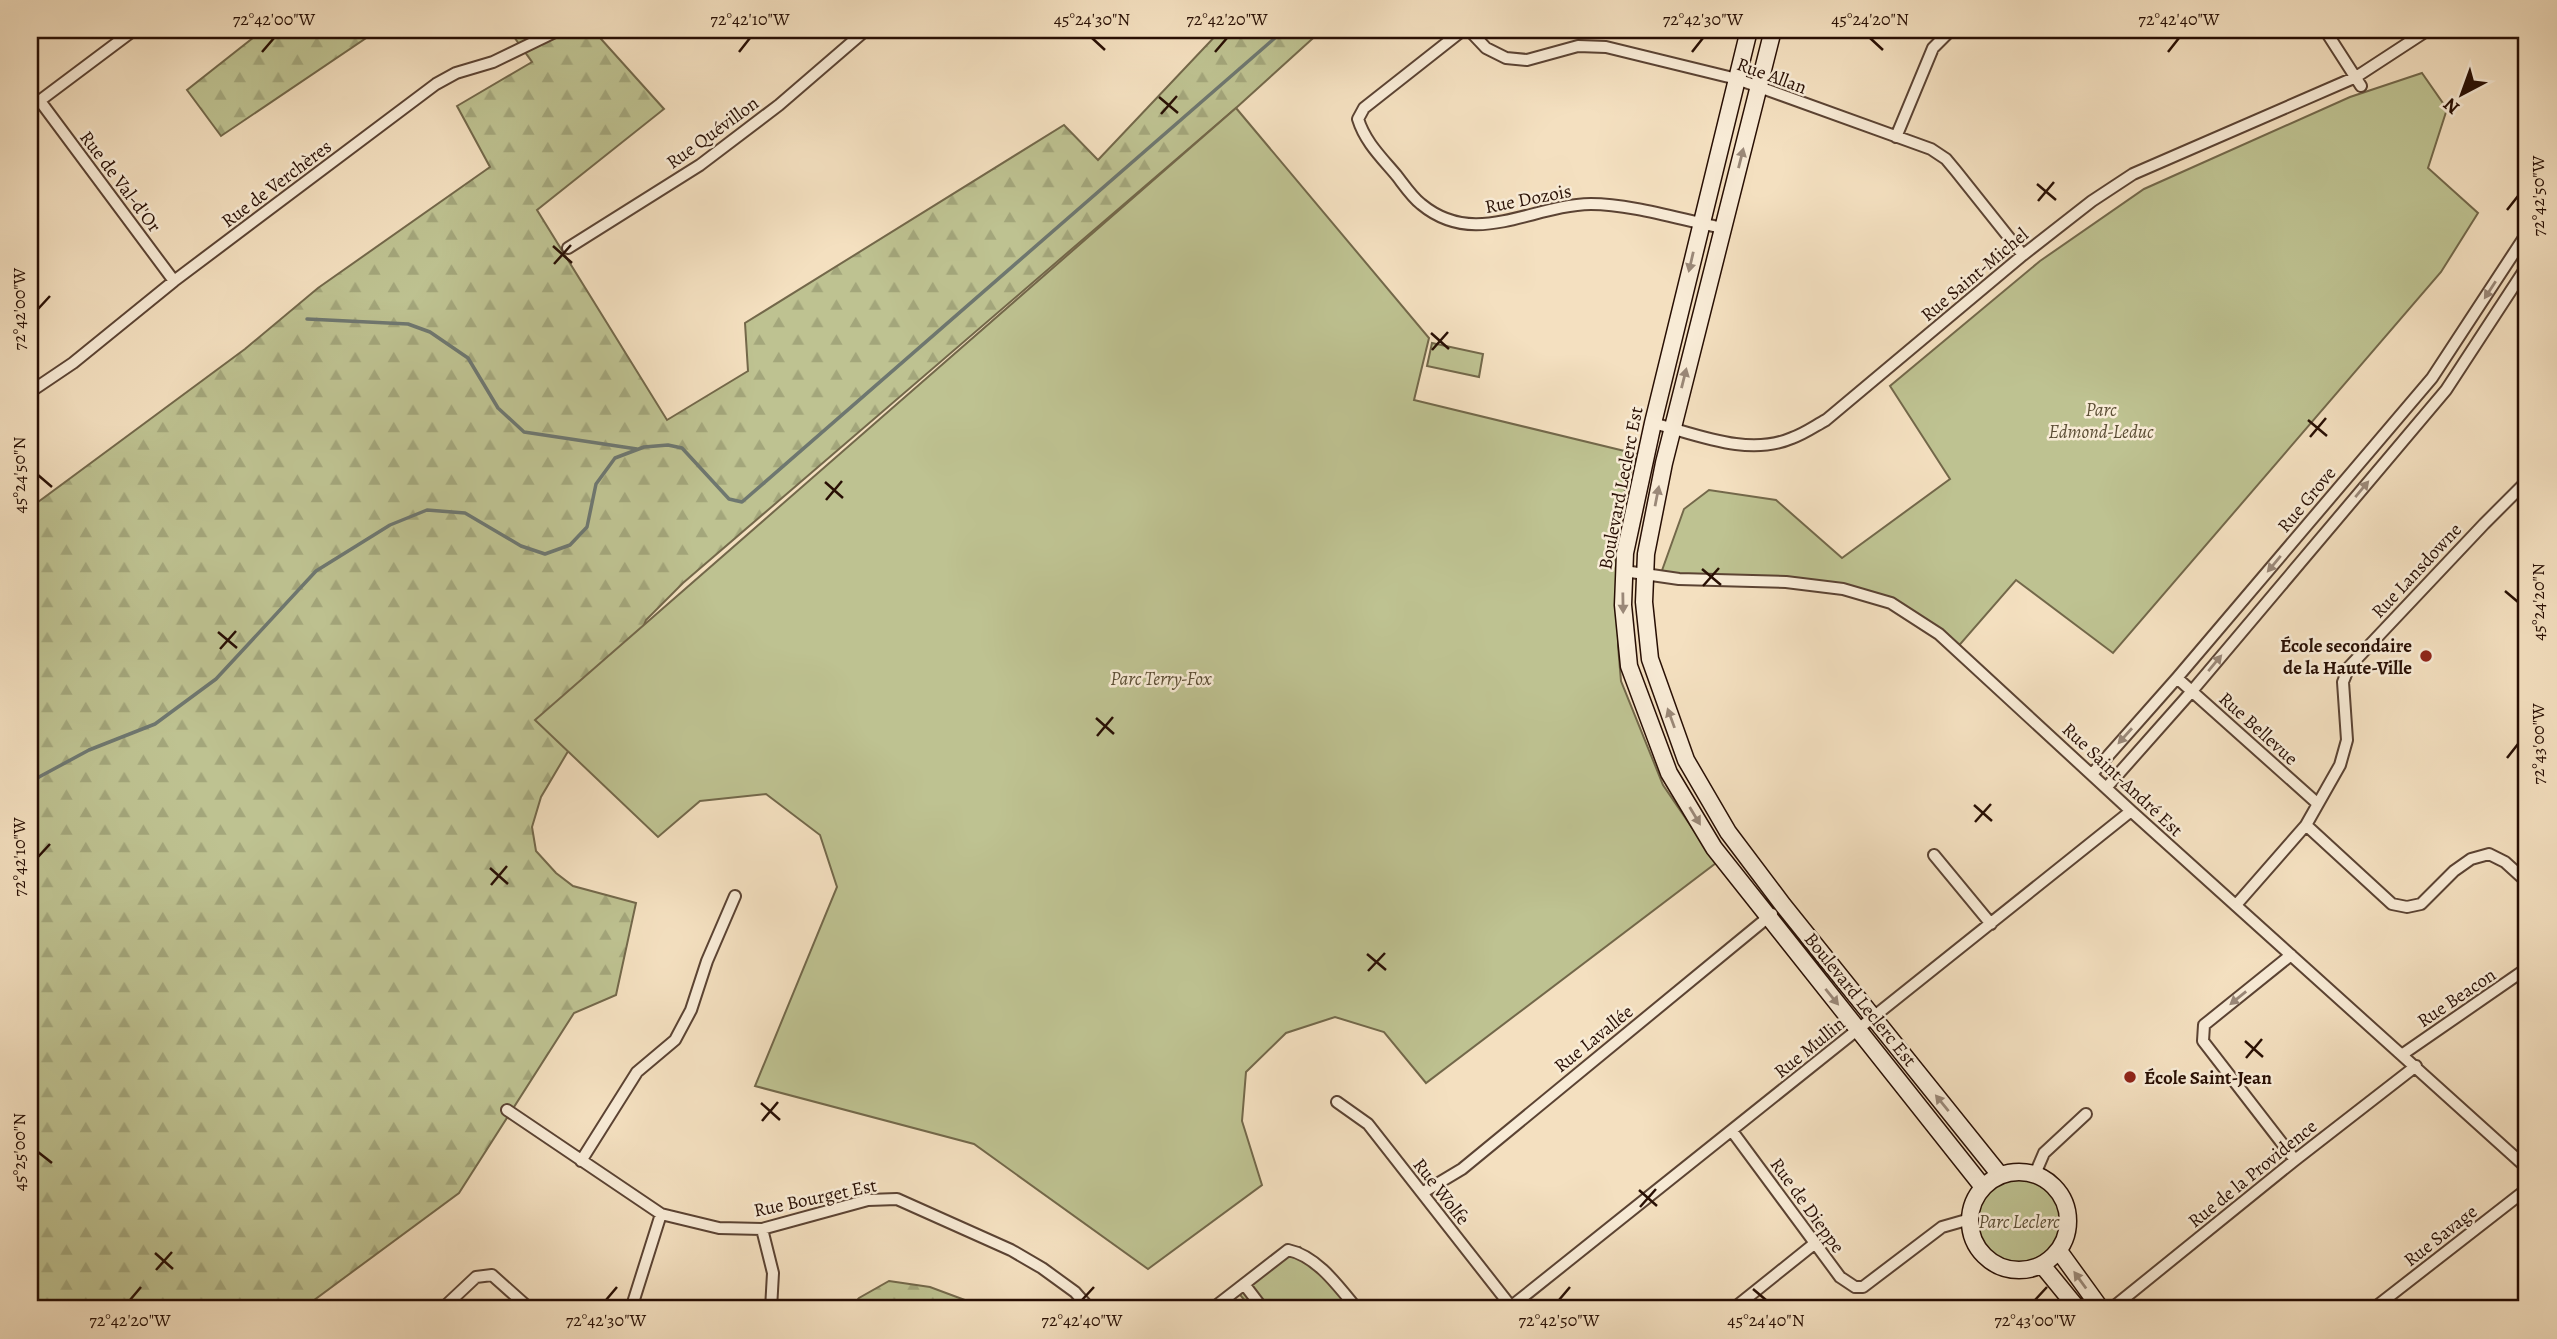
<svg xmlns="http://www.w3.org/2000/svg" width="2557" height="1339" viewBox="0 0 2557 1339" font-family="Alegreya,serif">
<defs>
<pattern id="forest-firs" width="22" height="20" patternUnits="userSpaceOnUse" patternTransform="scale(1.75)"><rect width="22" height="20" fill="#bec291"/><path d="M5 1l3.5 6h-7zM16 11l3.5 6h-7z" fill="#a3a67b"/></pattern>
</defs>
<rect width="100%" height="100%" fill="#f4e0c0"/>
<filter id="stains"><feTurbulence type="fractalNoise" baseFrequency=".00286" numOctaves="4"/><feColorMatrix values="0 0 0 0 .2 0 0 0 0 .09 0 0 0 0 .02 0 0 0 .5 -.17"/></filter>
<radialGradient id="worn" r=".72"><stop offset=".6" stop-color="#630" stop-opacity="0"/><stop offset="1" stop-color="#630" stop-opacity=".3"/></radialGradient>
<path fill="url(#forest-firs)" stroke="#73684a" stroke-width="2" d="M263,30h115l-157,106 -34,-46z
M509,30h84l71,79 -127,101 130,210 81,-49 -3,-48 319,-198 34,35 123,-130h101l-86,78 -553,475 -37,37 -25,63 -28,26 -52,88 -9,30 4,24 20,22 17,13 63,17 -20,92 -42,18 -115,180 -157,116h-272v-801l215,-159 73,-61 172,-121 -33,-61 75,-44z
M889,1281l41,6 59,22h-140l10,-11z"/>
<path fill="#bec291" stroke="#73684a" stroke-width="2" d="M2422,73l25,36 -19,59 50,45 -37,59 -328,381 -97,-73 -60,69 -65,-46 -48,-14 -183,-13 24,-67 25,-19 67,10 66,58 108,-79 -60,-93 150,-125 104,-72 206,-92z
M1236,108l193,230 -15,62 223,54 -19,57v135l3,35 42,104 53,78 -290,220 -42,-51 -49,-15 -49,16 -40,39 -4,49 20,64 -114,84 -174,-125 -219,-58 82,-199 -17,-52 -54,-41 -66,7 -42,36 -123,-117z
M1432,343l51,11 -4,23 -52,-11z
M1970 1221a49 49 0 1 1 98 0a49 49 0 1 1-98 0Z
M1300,1247l23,26 27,36h-98l-17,-20 54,-38z"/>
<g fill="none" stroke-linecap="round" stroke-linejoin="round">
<path stroke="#6e7770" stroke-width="3.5" d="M307,319l101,5 22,8 38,26 30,50 26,24 113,17
M30,785l9,-8 50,-27 66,-26 61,-45 100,-108 74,-46 37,-15 38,3 56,33 24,8 25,-9 17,-18 9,-43 19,-26 29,-11 24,-2 14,3 47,51 13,3 542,-472"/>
<defs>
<path id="street" d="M1463,30l-99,78 -6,11c7,23 24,39 39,57 7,9 15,21 24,28 54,45 110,1 170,0 40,0 91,16 132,24
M1469,30l17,18 20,10 21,2 51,-14 28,1 131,32 194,70 15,10 10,12 67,84
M2325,30l36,56
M40,101l134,180
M30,108l104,-78
M1896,137l37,-89 18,-18
M568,248l132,-83 79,-60 87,-75
M30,392l43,-29 101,-82 262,-197 20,-11 37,-11 66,-32
M1653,423c43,11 95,34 139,15 12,-4 23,-12 34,-18l197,-165 69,-54 41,-27 223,-97 72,-47
M1624,571l55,8 107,3 57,7 48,14 48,31 192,177 396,357
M2177,678l141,126
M2092,774l85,-96 255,-300 95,-145
M2106,788l86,-97 254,-301 81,-124
M2306,825l86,79 15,3 14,-3 33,-33 17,-12 18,-5 16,8 22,20
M1934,855l57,69
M2236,905l70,-80 34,-60 7,-25 -4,-58 6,-15 135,-143 43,-43
M2291,955l-87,70 -1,16 92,119
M2403,1054l120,-83 4,4
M1337,1102l31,22 145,185
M507,1110l154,104 58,14 43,1 106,-29 29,-1 114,51 31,18 33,24 15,17
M1732,1131l108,146 15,10h8l79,-60 28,-8
M581,1161l56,-89 38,-32 16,-30 16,-49 28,-65
M2035,1174l9,-21 42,-39
M1422,1193l40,-24 310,-255
M762,1229l11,44 -2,36
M1244,1284l19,25
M442,1309l34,-32 16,-2 38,34
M631,1309l30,-95
M1212,1309l76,-59c29,6 51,37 69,59
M1508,1309l623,-498
M1733,1309l81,-65
M2111,1309l184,-149 121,-94
M2373,1309l154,-120"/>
<path id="secondary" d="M1749,30l-96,393 -28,130 -2,52 6,61 40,107 45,75 269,339
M1773,30l-109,433 -18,91 -2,48 6,57 36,101 42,72 55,73 217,270
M1970 1221a49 49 0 1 1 98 0a49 49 0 1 1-98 0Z
M2059,1251l42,58
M2042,1265l36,44"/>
</defs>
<use href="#street" stroke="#5b4333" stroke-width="14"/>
<use href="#secondary" stroke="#280f04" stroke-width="19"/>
<use href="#street" stroke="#f8ebd6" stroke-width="10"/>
<use href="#secondary" stroke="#f8ebd6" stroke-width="16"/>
</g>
<defs><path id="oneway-solid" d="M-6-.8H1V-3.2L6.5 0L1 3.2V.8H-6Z" transform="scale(1.75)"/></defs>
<g fill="#9a8878">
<use href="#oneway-solid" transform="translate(1741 158) rotate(-76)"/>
<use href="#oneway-solid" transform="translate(1691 262) rotate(103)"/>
<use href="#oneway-solid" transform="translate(2490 290) rotate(123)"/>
<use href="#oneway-solid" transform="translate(1684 378) rotate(-76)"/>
<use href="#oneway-solid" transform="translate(2362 489) rotate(-50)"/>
<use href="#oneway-solid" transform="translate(1657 496) rotate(-79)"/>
<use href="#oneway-solid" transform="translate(2274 564) rotate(130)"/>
<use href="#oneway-solid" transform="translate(1623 603) rotate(89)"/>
<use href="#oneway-solid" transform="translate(2215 663) rotate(-50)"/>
<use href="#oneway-solid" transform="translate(1671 718) rotate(-110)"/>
<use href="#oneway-solid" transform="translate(2125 736) rotate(132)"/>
<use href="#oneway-solid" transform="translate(1695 816) rotate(59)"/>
<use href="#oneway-solid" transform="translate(1832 997) rotate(51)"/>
<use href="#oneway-solid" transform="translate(2238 998) rotate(141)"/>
<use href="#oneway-solid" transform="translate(1942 1103) rotate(-129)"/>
<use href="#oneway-solid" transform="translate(2080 1280) rotate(-126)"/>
</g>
<path fill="none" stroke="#280f04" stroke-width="2.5" d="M1092,38l13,12M1870,38l13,12M262,52l12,-14M739,52l11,-14M1215,52l12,-14M1692,52l11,-14M2168,52l11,-14M1159,97l19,16M1161,114l16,-18M2037,184l19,16M2038,201l16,-19M2507,210l11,-14M553,246l19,17M554,264l17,-19M38,309l12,-13M1431,333l18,16M1432,350l16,-18M2308,420l19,16M2310,437l16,-19M38,475l14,12M825,482l18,16M826,500l16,-19M1702,569l19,16M1703,586l16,-18M2505,591l13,11M218,632l19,16M220,649l16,-18M1096,718l18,16M1097,736l16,-19M2507,758l11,-14M1974,805l18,16M1975,822l16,-18M38,857l12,-13M490,868l18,16M491,885l16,-19M1367,954l19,16M1368,971l17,-18M2245,1041l18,16M2246,1058l16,-19M761,1103l19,17M762,1121l16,-19M38,1152l14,11M1639,1190l18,16M1640,1207l16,-18M155,1253l18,16M156,1270l16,-18M1753,1289l13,11M130,1300l11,-13M606,1300l11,-13M1082,1300l12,-13M1559,1300l11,-13M2035,1300l12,-13"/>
<g fill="#8f2418" stroke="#f8ebd6" stroke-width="2.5">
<circle cx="2426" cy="656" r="7"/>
<circle cx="2130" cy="1077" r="7"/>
</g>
<g text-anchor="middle" stroke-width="5" stroke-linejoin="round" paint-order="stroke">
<g font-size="19" fill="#280f04" stroke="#f8ebd6">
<text transform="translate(1772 75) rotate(20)" y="7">Rue Allan</text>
<text transform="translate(712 132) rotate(-36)" y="7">Rue Quévillon</text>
<text transform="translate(121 181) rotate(53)" y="7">Rue de Val-d'Or</text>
<text transform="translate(276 183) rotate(-37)" y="7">Rue de Verchères</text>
<text transform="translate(1528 198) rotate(-11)" y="7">Rue Dozois</text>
<text transform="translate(1974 274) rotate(-40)" y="7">Rue Saint-Michel</text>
<text transform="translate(1620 488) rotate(-79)" y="7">Boulevard Leclerc Est</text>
<text transform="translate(2306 499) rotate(-50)" y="7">Rue Grove</text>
<text transform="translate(2416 570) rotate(-47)" y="7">Rue Lansdowne</text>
<text transform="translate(2259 728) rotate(42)" y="7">Rue Bellevue</text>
<text transform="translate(2123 779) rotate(43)" y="7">Rue Saint-André Est</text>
<text transform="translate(2456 997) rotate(-34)" y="7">Rue Beacon</text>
<text transform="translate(1861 999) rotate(51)" y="7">Boulevard Leclerc Est</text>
<text transform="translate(1593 1038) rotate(-39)" y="7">Rue Lavallée</text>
<text transform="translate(1809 1047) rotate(-39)" y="7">Rue Mullin</text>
<text transform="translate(2252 1173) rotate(-39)" y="7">Rue de la Providence</text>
<text transform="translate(1442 1191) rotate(52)" y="7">Rue Wolfe</text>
<text transform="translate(815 1197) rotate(-12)" y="7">Rue Bourget Est</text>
<text transform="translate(1808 1205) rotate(54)" y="7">Rue de Dieppe</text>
<text transform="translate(2440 1235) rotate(-38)" y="7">Rue Savage</text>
</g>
<g font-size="19" font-style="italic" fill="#5c4e35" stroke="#f8ebd6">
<text x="2101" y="416">Parc<tspan x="2101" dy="22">Edmond-Leduc</tspan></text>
<text x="1161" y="685">Parc Terry-Fox</text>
<text x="2019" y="1228">Parc Leclerc</text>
</g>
<g font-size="19" font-weight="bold" fill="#280f04" stroke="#f8ebd6" text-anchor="end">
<text x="2412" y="652">École secondaire<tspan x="2412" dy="22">de la Haute-Ville</tspan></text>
<text x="2144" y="1084" text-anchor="start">École Saint-Jean</text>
</g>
</g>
<rect width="2557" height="1339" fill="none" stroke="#f4e0c0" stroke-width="77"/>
<g transform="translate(2462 94) rotate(221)" stroke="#f8ebd6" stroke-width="5" paint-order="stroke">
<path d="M0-5L12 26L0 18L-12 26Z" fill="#280f04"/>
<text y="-10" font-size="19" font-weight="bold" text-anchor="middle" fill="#280f04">N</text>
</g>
<rect x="38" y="38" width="2480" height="1262" fill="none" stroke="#280f04" stroke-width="2.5"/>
<g font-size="18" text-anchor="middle" fill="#280f04">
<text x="274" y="25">72°42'00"W</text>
<text x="750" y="25">72°42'10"W</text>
<text x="1092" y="25">45°24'30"N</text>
<text x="1227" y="25">72°42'20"W</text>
<text x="1703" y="25">72°42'30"W</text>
<text x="1870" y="25">45°24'20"N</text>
<text x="2179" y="25">72°42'40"W</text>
<text transform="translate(2538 196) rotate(-90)" y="6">72°42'50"W</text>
<text transform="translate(19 309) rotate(-90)" y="6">72°42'00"W</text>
<text transform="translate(19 475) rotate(-90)" y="6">45°24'50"N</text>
<text transform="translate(2538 602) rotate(-90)" y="6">45°24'20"N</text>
<text transform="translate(2538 744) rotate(-90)" y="6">72°43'00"W</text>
<text transform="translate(19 857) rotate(-90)" y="6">72°42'10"W</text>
<text transform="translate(19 1152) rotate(-90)" y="6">45°25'00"N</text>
<text x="130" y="1326">72°42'20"W</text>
<text x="606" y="1326">72°42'30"W</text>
<text x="1082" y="1326">72°42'40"W</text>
<text x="1559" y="1326">72°42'50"W</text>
<text x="1766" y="1326">45°24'40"N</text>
<text x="2035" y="1326">72°43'00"W</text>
</g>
<rect width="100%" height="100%" filter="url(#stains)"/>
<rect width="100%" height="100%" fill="url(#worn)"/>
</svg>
